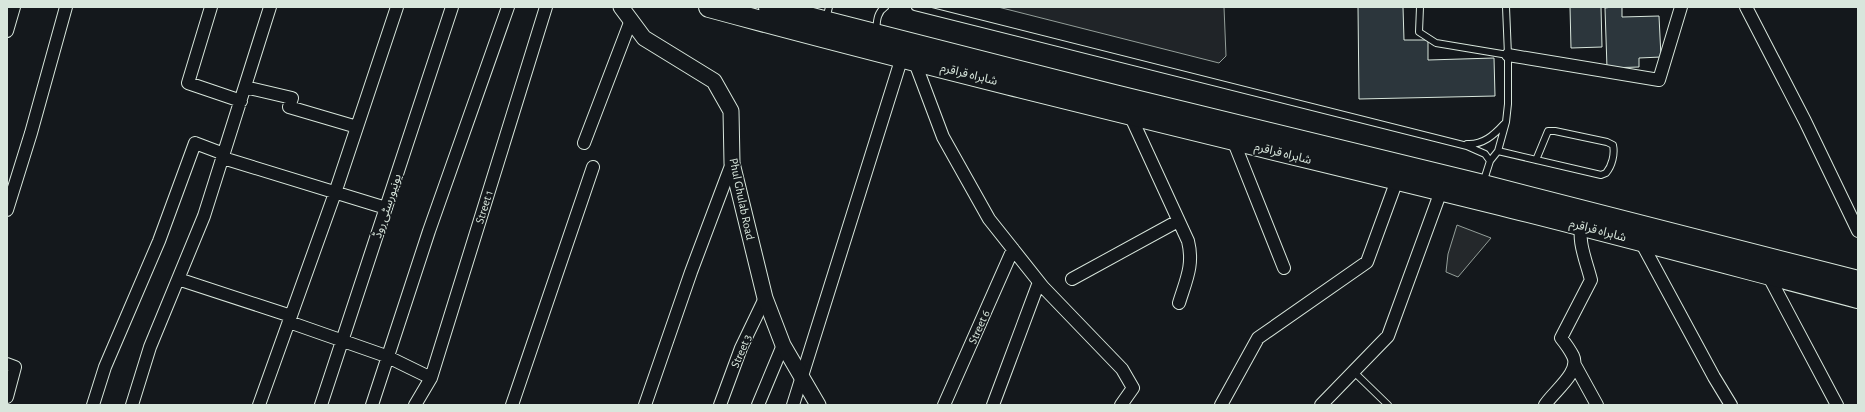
<svg xmlns="http://www.w3.org/2000/svg" width="1865" height="412" viewBox="0 0 1865 412" font-family="'Alegreya Sans','Noto Sans Arabic',sans-serif">
<rect width="100%" height="100%" fill="#14181c"/>
<path fill="#202428" stroke="#939e99" d="M998,7h226l2,49 -7,7z"/>
<path fill="#24282b" stroke="#939e99" d="M1457,225l34,13 -33,39 -12,-5 2,-18z"/>
<path fill="#2c363c" stroke="#d8e6dc" d="M1358,7h45l1,33h24v20l66,-2 1,38 -136,3z
M1570,7h31l1,40 -31,1z
M1612,7h10v10l37,-1 2,41 -22,1v9l-32,1 -2,-60z"/>
<g fill="none" stroke-linecap="round" stroke-linejoin="round">
<defs>
<path id="service" d="M915,7l552,139 18,8 5,7
M1420,7l-1,25 17,11 72,12
M826,19l3,-12
M876,32c1,-9 0,-19 9,-25
M1467,144c16,1 27,-9 37,-20
M1498,151l103,24 5,-2c6,-7 9,-19 7,-28l-6,-3 -52,-11h-7l-12,29
M1483,183l7,-22 8,-10 8,-29 2,-18v-49l-2,-48
M1354,372l34,33"/>
<path id="minor" d="M211,7l-23,76 53,18
M1746,7l59,114 53,110
M7,31l7,-24
M1508,55l151,25 22,-73
M914,60l29,77 46,82 54,68 79,82 11,19 -12,17
M245,87l47,11 -3,9 68,20
M1130,115l58,126c6,24 -2,39 -9,62
M1233,140l51,128
M584,143l47,-123
M223,158l163,50
M7,210l24,-77 35,-126
M1641,242l73,135 17,28
M1768,275l69,130
M178,279l113,37
M1072,279l106,-58
M289,322l97,34 45,22
M7,364l8,3 -8,30
M1575,365l22,40
M93,405l12,-38 54,-126 36,-98 29,11
M132,405l18,-58 54,-131 66,-209
M259,405l76,-212 62,-186
M321,405l131,-398
M372,405l57,-174 79,-224
M415,405l16,-27 115,-371
M512,405l81,-238
M645,405l46,-133 41,-109
M720,405l21,-57 24,-50
M758,405l25,-60
M793,405l109,-348
M944,405l69,-156
M993,405l46,-123
M1221,405l37,-67 109,-76 30,-82
M1321,405l67,-69 53,-145
M1545,405c8,-13 36,-33 28,-49 -3,-6 -8,-13 -12,-18l30,-58c-5,-20 -15,-41 -8,-60"/>
<path id="tertiary" d="M621,7l23,31 70,43 17,30 1,52 33,135 18,47 35,60"/>
<path id="trunk" d="M709,7c266,72 535,135 803,201 116,29 231,60 346,90
M769,7l345,88 369,90 375,96"/>
</defs>
<use href="#service" stroke="#d8e6dc" stroke-width="8"/>
<use href="#minor" stroke="#d8e6dc" stroke-width="14"/>
<use href="#tertiary" stroke="#d8e6dc" stroke-width="17"/>
<use href="#trunk" stroke="#d8e6dc" stroke-width="22"/>
<use href="#service" stroke="#14181c" stroke-width="6"/>
<use href="#minor" stroke="#14181c" stroke-width="12"/>
<use href="#tertiary" stroke="#14181c" stroke-width="15"/>
<use href="#trunk" stroke="#14181c" stroke-width="20"/>
</g>
<g text-anchor="middle" stroke-width="3" stroke-linejoin="round" paint-order="stroke">
<g font-size="12" fill="#d8e6dc" stroke="#14181c">
<text transform="translate(969 74) rotate(14)" y="4">شاہراہ قراقرم</text>
<text transform="translate(1283 153) rotate(14)" y="4">شاہراہ قراقرم</text>
<text transform="translate(742 199) rotate(78)" y="4">Phul Ghulab Road</text>
<text transform="translate(387 206) rotate(-72)" y="4">یونیورسٹی روڈ</text>
<text transform="translate(484 207) rotate(-73)" y="4">Street 1</text>
<text transform="translate(1598 230) rotate(15)" y="4">شاہراہ قراقرم</text>
<text transform="translate(979 327) rotate(-66)" y="4">Street 6</text>
<text transform="translate(741 351) rotate(-67)" y="4">Street 3</text>
</g>
</g>
<rect width="1865" height="412" fill="none" stroke="#d8e6dc" stroke-width="16"/>
</svg>
